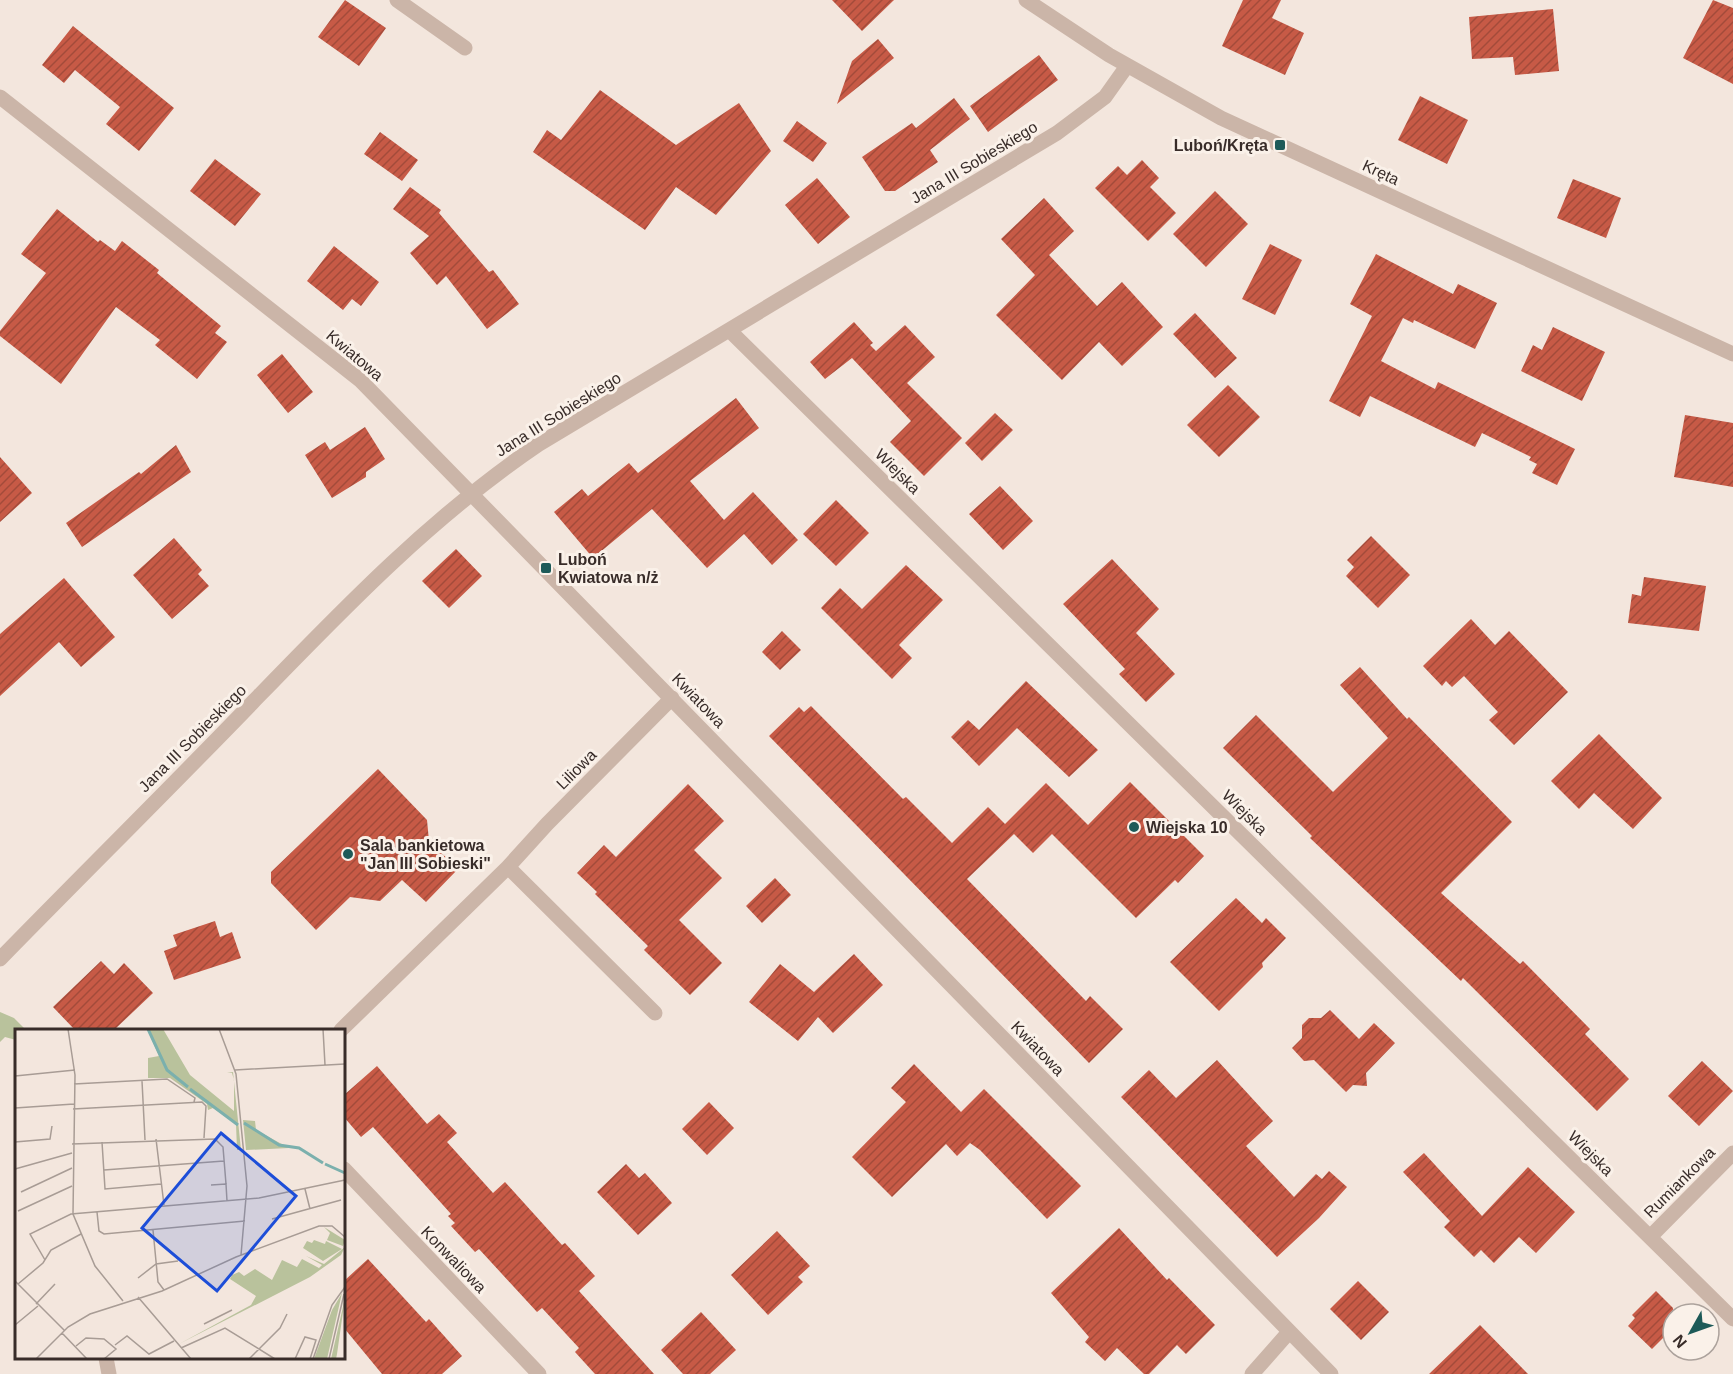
<svg xmlns="http://www.w3.org/2000/svg" width="1733" height="1374" viewBox="0 0 1733 1374" font-family="Arial,sans-serif">
<defs>
<pattern id="building-hatch" width="6" height="6" patternUnits="userSpaceOnUse" patternTransform="scale(1.5)"><rect width="6" height="6" fill="#c75a46"/><path d="M-1 1l2-2M0 6l6-6M5 7l2-2" fill="none" stroke="#a34b3a"/></pattern>
</defs>
<rect width="100%" height="100%" fill="#f3e6dd"/>
<path fill="#b9c29c" d="M0,1012l14,6 12,12h-10v10l-11,-3 -5,5z"/>
<path fill="url(#building-hatch)" d="M345,0l41,28 -27,38 -41,-29z
M832,0h62l-32,31z
M1243,0h38l-9,18 32,15 -19,42 -63,-29z
M1713,0l20,8v76l-50,-26z
M1553,9l6,62 -44,4 -2,-18 -41,2 -3,-42z
M73,26l101,82 -35,43 -33,-27 14,-17 -45,-37 -11,13 -22,-18z
M878,39l16,19 -57,46 15,-43z
M1039,55l19,25 -70,52 -18,-26z
M600,90l76,55 63,-42 32,48 -55,64 -40,-28 -31,43 -112,-78 14,-22 14,10z
M1420,96l48,24 -21,44 -49,-24z
M954,98l16,21 -40,31 8,12 -43,29h-10l-23,-34 50,-34 4,5z
M797,121l30,22 -14,19 -30,-21z
M380,132l38,28 -16,21 -38,-27z
M215,159l46,35 -26,32 -45,-35z
M1142,160l17,18 -9,9 26,26 -28,28 -53,-53 23,-22 9,9z
M817,178l33,39 -32,27 -33,-39z
M1573,179l48,19 -15,40 -49,-20z
M410,187l31,23 -2,3 50,59 4,-2 26,34 -32,25 -41,-53 -9,9 -27,-32 19,-17 -36,-27z
M1215,191l33,33 -42,43 -33,-33z
M1044,198l30,33 -25,24 48,51 25,-24 41,45 -41,39 -23,-24 -37,38 -66,-65 39,-40 -34,-36z
M57,209l41,33 2,-2 15,11 7,-10 37,29 -2,3 64,53 -6,7 12,9 -30,37 -42,-34 5,-5 -44,-33 -55,77 -61,-48v-5l46,-58 -25,-19z
M1270,244l32,16 -27,55 -33,-16z
M334,246l45,36 -18,24 -9,-7 -9,11 -36,-29z
M1376,254l77,40 5,-10 39,19 -22,46 -61,-29 -1,3 -10,-5 -22,43 54,28 3,-7 137,67 -18,36 -25,-12 5,-9 -8,-4 2,-3 -49,-24 -7,14 -105,-51 -10,21 -31,-16 43,-85 -22,-12z
M1195,313l42,45 -22,20 -42,-44z
M854,322l19,21 -3,2 6,6 29,-26 30,32 -28,26 55,55 -38,38 -34,-34 21,-21 -59,-63 -27,21 -15,-17z
M1553,327l52,25 -23,49 -61,-30 12,-26 9,5z
M282,354l31,38 -25,21 -31,-38z
M1228,385l32,32 -41,40 -32,-32z
M736,398l23,30 -69,53 34,39 29,-28 45,48 -26,25 -28,-31 -37,34 -55,-59 -59,49 -39,-46 28,-23 6,7 41,-33 9,10z
M995,413l18,17 -31,31 -17,-18z
M1685,415l48,8v64l-59,-10z
M365,427l20,32 -19,13v5l-34,21 -27,-43 20,-13 5,8z
M176,445l15,27 -109,75 -16,-24 73,-51 2,2z
M0,457l32,36 -32,29z
M1000,486l33,35 -30,29 -34,-36z
M836,500l33,33 -33,33 -33,-32z
M1371,536l39,39 -32,33 -32,-32 8,-9 -7,-7z
M174,538l28,32 -4,4 11,12 -37,33 -39,-44z
M456,549l26,27 -33,32 -27,-27z
M1112,559l47,50 -23,24 39,41 -29,28 -27,-28 6,-5 -62,-65z
M906,565l37,35 -44,45 13,13 -20,21 -71,-71 19,-20 22,21z
M1644,577l62,9 -7,45 -71,-8 4,-29 9,2z
M64,578l51,59 -34,30 -22,-25 -59,54v-62z
M1471,619l24,26 14,-14 59,61 -54,53 -25,-25 9,-8 -34,-36 -12,11 -6,-6 -4,5 -19,-20z
M782,631l19,19 -21,20 -18,-18z
M1360,667l47,52 2,-2 103,105 -71,71 79,71 3,-3 67,68 -5,5 44,45 -32,32 -134,-133 -2,3 -151,-143 2,-2 -89,-88 33,-33 77,77 55,-54 -48,-53z
M1026,681l72,69 -29,27 -52,-49 -38,38 -28,-29 17,-17 11,10z
M811,706l92,93 3,-2 46,46 36,-36 17,17 41,-41 42,42 42,-43 74,74 -26,27 -3,-3 -39,38 -84,-84 -19,19 -19,-19 -47,45 119,122 4,-5 33,33 -34,34 -320,-327 30,-29 5,5z
M1599,734l63,64 -29,31 -39,-36 -15,16 -28,-28z
M378,769l49,51 2,21 29,28 -32,33 -24,-22 -22,21 -30,-4 -34,33 -45,-47v-11z
M688,784l36,37 -30,29 28,28 -43,42 43,43 -32,32 -46,-45 4,-4 -53,-52 2,-2 -20,-19 27,-28 12,12z
M775,878l16,17 -29,28 -16,-17z
M1236,898l26,25 4,-5 20,20 -24,25 1,4 -44,44 -49,-49z
M215,921l5,16 12,-5 9,26 -67,22 -10,-29 13,-5 -4,-11z
M854,954l29,31 -50,48 -15,-16 -20,24 -49,-39 31,-38 34,28z
M101,961l13,13 10,-11 29,30 -39,37h-39l-22,-23z
M1330,1010l29,29 15,-16 21,20 -29,30 1,13 -14,-1 -7,7 -32,-32 -10,1 -12,-13 10,-10v-13l7,-7h12z
M1217,1060l56,61 -27,25 48,51 22,-23 6,5 7,-8 18,16 -28,31 -42,39 -156,-160 28,-27 27,28z
M1702,1061l31,30 -34,35 -31,-30z
M914,1064l47,48 23,-23 97,97 -34,33 -67,-69 -10,-7 -13,13 -11,-12 -54,53 -40,-40 54,-55 -15,-14z
M377,1066l50,58 12,-10 18,19 -10,9 46,51 12,-11 57,63 3,-2 30,33 -16,15 75,83h-59l-20,-22 4,-4 -37,-40 -5,4 -58,-63 -4,3 -24,-26 4,-3 -7,-7 3,-2 -78,-87 -12,10 -17,-20v-22z
M709,1102l25,26 -27,27 -25,-26z
M1424,1153l58,63 46,-49 47,45 -39,41 -17,-16 -25,26 -13,-13 -7,7 -30,-30 6,-6 -47,-49z
M626,1164l13,14 6,-5 27,30 -34,32 -41,-43z
M1119,1228l48,52 2,-2 46,47 -29,29 -9,-9 -28,29h-5l-27,-26 -12,13 -20,-19 4,-5 -38,-44z
M777,1231l33,35 -12,11 5,5 -35,33 -37,-40z
M368,1259l58,63 3,-3 33,37 -20,18h-60l-38,-46v-47z
M1358,1281l31,31 -28,28 -31,-31z
M1656,1291l17,17v20l-21,21 -24,-23 7,-8 -3,-3z
M701,1312l35,38 -26,24h-27l-22,-24z
M1480,1325l48,49h-99z"/>
<g fill="none" stroke-linecap="round" stroke-linejoin="round">
<path stroke="#cbb5a8" stroke-width="15" d="M397,0l68,48
M1026,0l83,55 112,63 512,236
M0,97l360,283 971,994
M730,331l1003,988
M0,959c84,-86 169,-170 252,-256 90,-93 179,-186 287,-259l518,-311 48,-36 22,-31
M655,1013l-147,-146 39,-43 125,-126
M341,1030l167,-163
M344,1169l195,205
M1650,1237l83,-84
M106,1358l3,16
M1252,1374l37,-42"/>
</g>
<g fill="#1d5a58" stroke="#faf1e9" stroke-width="2">
<rect x="1274" y="139" width="12" height="12" rx="3"/>
<rect x="540" y="562" width="12" height="12" rx="3"/>
<circle cx="1134" cy="827" r="6"/>
<circle cx="348" cy="854" r="6"/>
</g>
<g text-anchor="middle" stroke-width="6" stroke-linejoin="round" paint-order="stroke">
<g font-size="16" font-weight="bold" fill="#382c29" stroke="#faf1e9" text-anchor="start">
<text x="1268" y="151" text-anchor="end">Luboń/Kręta</text>
<text x="558" y="565">Luboń<tspan x="558" dy="18">Kwiatowa n/ż</tspan></text>
<text x="1146" y="833">Wiejska 10</text>
<text x="360" y="851">Sala bankietowa<tspan x="360" dy="18">"Jan III Sobieski"</tspan></text>
</g>
<g font-size="16" fill="#382c29" stroke="#faf1e9">
<text transform="translate(974 162) rotate(-31)" y="6">Jana III Sobieskiego</text>
<text transform="translate(1381 172) rotate(25)" y="6">Kręta</text>
<text transform="translate(355 355) rotate(40)" y="6">Kwiatowa</text>
<text transform="translate(558 414) rotate(-32)" y="6">Jana III Sobieskiego</text>
<text transform="translate(898 471) rotate(45)" y="6">Wiejska</text>
<text transform="translate(699 700) rotate(46)" y="6">Kwiatowa</text>
<text transform="translate(192 738) rotate(-45)" y="6">Jana III Sobieskiego</text>
<text transform="translate(576 769) rotate(-45)" y="6">Liliowa</text>
<text transform="translate(1245 812) rotate(45)" y="6">Wiejska</text>
<text transform="translate(1038 1048) rotate(46)" y="6">Kwiatowa</text>
<text transform="translate(1591 1153) rotate(45)" y="6">Wiejska</text>
<text transform="translate(1679 1182) rotate(-45)" y="6">Rumiankowa</text>
<text transform="translate(454 1259) rotate(46)" y="6">Konwaliowa</text>
</g>
</g>
<g transform="translate(15 1029)">
<rect width="330" height="330" fill="#f3e6dd"/>
<path d="M132,0h16l27,46 44,36v-31l-2,-7h-5l6,-1 8,78h-4l-1,-26 -23,-16 -5,2 -1,-6 -37,-26h-22v-20l11,-2zM228,91l12,1 1,9 33,18 -43,2zM309,198l21,13 -2,6 -16,-6 3,-7zM299,211l11,4 1,-3 16,8 -19,12 -20,-13 4,-7 5,2zM330,218l-4,8 -31,22 -131,67 72,-39 5,-9 -26,-17 2,-4 7,-3 5,4 11,-7 17,11 10,-20 15,7 5,-8 17,9 3,-3 -16,-9 18,8zM327,264l-15,66h-13l18,-49zM330,269l-8,56 -1,5h-5z" fill="#b9c29c"/>
<path fill="none" stroke="#7bb0ad" stroke-width="3" d="M133,0l19,41 21,17M175,60l48,36M229,94l35,22 20,3 24,15M310,135l20,9"/>
<path fill="none" stroke="#a89c95" stroke-width="1.5" d="M53,0l7,46 -2,139 22,52 28,35M204,0l17,45 11,112 -6,69M308,0l2,36M220,41l110,-6M0,47l60,-6M127,52l3,59M59,55l93,-5 28,19 -1,4M0,79l59,-4M58,80l129,-7 4,4 -2,32M141,110l8,66M0,113l35,-3 2,-13M87,113l3,47 56,-5M57,115l143,-5 8,8 3,37M0,140l57,-16M89,141l120,-9M196,156l15,-1 1,17M290,160l5,20M6,163l51,-24M3,182l54,-25M82,183l2,19 5,3 141,-13M257,190l69,-19M138,201l5,52 6,8M30,231l-15,-26 41,-20 188,-16 86,-18M123,249l18,-14 22,-3M0,252l49,49M3,255l25,-21 8,-13 30,-16M123,268l53,62M21,275l19,-20M189,295l28,-14M0,296l23,-19M47,304l25,26M100,316l12,-9 22,18 25,-13M61,317l10,-8 18,1 12,10 -12,10M166,319l44,-20 50,31M21,330l32,-32 22,-13 72,-23 74,-34 83,-31h13l13,11M234,330l31,-31 7,-14M280,330l10,-22 11,3 -6,19M298,330l19,-54 13,-18M314,330l15,-65"/>
<path fill="#1d4ed8" fill-opacity="0.15" stroke="#1d4ed8" stroke-width="3" d="M206,104l75,63 -79,95 -75,-63z"/>
<rect width="330" height="330" fill="none" stroke="#382c29" stroke-width="3"/>
</g>
<g transform="translate(1691 1332) rotate(230)"><circle r="28" fill="#faf1e9" stroke="#aca29c" stroke-width="1.5"/>
<path d="M0-4.5L10 22L0 15L-10 22Z" fill="#1d5a58"/>
<text y="-9" font-size="16" font-weight="bold" text-anchor="middle" fill="#382c29">N</text>
</g>
</svg>
